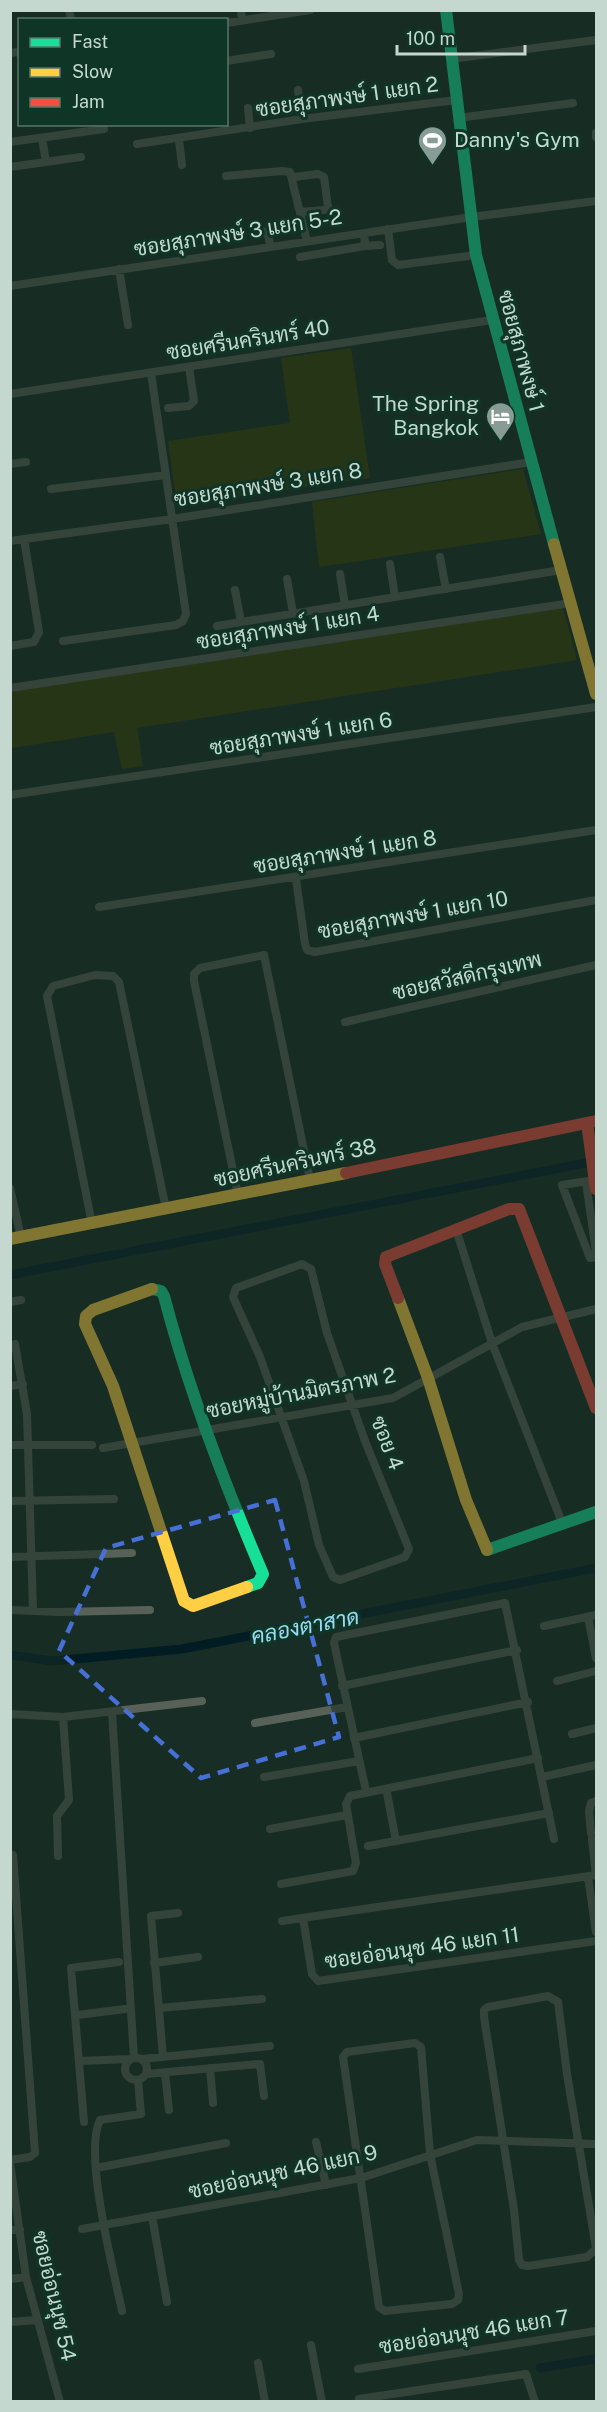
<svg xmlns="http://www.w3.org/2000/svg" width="607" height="2412" viewBox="0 0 607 2412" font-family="'Public Sans',Sarabun,sans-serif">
<rect width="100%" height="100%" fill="#172d25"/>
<path fill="#3b3f07" d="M351,348l19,130 -193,27 -9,-64 122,-18 -9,-65z
M523,469l18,65 -222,33 -7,-65z
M563,608l14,52 -440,68 6,38 -21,3 -8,-37 -103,16v-57z"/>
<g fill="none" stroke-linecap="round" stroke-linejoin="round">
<path stroke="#021c24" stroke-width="9" d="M10,1275l586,-114
M10,1655l43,6 129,-12 414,-81
M540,2368l56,-9"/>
<path stroke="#586158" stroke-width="8" d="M69,10l2,10
M241,10l1,10
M226,23l84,-13
M10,53l10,-1
M451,59l145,-19
M226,61l45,-7
M298,90l4,29
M248,108l2,20
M458,118l115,-15
M596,133v4
M42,138l4,24
M179,140l3,25
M10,142l94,-13
M137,144l165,-25 154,-19
M10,167l71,-10
M226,176l56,-5 8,1 17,69
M293,177l25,-3 6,3 4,30 -3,3 -25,2
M388,229l4,31 6,5 78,-10
M258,231l9,1 4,15
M365,246l15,-1
M300,257l65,-11 -1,-13
M119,269l9,56
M10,286l462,-69 124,-16
M10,394l482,-74
M168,408l21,-2 5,-5 -5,-34
M10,464l16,-2
M51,489l115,-14
M10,541l162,-22 359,-57
M440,557l6,32
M390,564l5,33
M340,574l5,31
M287,579l6,34
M235,590l6,32
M217,626l344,-56
M63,641l113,-16 7,-4 3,-7 -35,-241
M10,646l24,-4 5,-10 -15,-93
M10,688l561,-85
M10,795l586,-88
M296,879l9,65 2,6 8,2 281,-52
M99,907l497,-77
M345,1022l251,-57
M595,1180l-33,5 28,73 6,-1
M586,1182l10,70
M10,1188l11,49
M238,1195l-44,-214v-7l6,-6 64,-13 46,225
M92,1224l-45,-228 6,-10 42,-11 18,1 6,6 47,227
M456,1229l36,114 71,182
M302,1264l9,5 16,64 38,108 44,108 -4,8 -65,23 -7,-3 -14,-32 -15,-64 -44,-124 -27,-60 3,-9z
M10,1302l11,-2
M15,1344l12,70 6,197
M10,1386l13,-2
M10,1445h82
M103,1448l290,-50 129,-71 74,-18
M10,1501l104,-2
M10,1557l122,-4
M10,1610l50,2 90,-2
M588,1617l8,41
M544,1626l52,-11
M557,1681l39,-10
M342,1686l175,-36
M112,1712l22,346
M10,1714l53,3 139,-16
M255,1723l92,-16
M572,1734l24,-6
M354,1738l174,-36
M264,1777l95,-16
M542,1777l54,-12
M366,1791l-32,-148 2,-6 169,-34 49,236
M387,1793l9,48
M270,1829l77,-14
M591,1833l-2,-22 2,-8 5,-2
M592,1839l4,37
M368,1846l181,-33
M58,1856l-1,-40 12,-16 -6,-83
M588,1877l8,55
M281,1884l72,-13 3,-8 -10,-59 4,-8 188,-38
M303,1918l9,56 6,7 278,-40
M282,1921l314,-46
M154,1963l44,-6
M159,2008l103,-9
M77,2015l48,-6
M415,2043l6,4 9,107 29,140 -1,6 -6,4 -67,7 -6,-4 -36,-250 4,-5z
M163,2057l-12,-141 27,-3
M125 2069a11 11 0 1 1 22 0a11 11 0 1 1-22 0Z
M142,2059l128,-13
M80,2061l50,-2
M210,2068l3,35
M165,2073l4,37
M146,2074l114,-10 4,32
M84,2122l-13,-154 48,-6
M316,2142l10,43
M10,2160l20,-3 5,-4 -22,-298
M10,2163l16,114 34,125
M96,2168l130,-25
M152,2216l15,86
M82,2229l279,-51 116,-38 119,4
M10,2230h10
M596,2248l-29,-174 -9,-72 -10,-6 -60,11 -4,3v7l30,193 5,50 3,5 6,1 59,-9 9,-8
M10,2279l16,-2
M122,2311c-8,-39 -39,-158 -22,-191l41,-6 -3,-34
M10,2322l28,-2
M311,2345l11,57
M258,2363l7,39
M358,2369l238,-38
M359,2402v-3l167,-25 9,28"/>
<path stroke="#16e098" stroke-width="12" d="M446,10l30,245 78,289
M152,1289l9,2 3,5c25,96 60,187 99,278l-5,9 -11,4
M487,1550l109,-38"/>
<path stroke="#ffcf43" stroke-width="12" d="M554,544l42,150
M10,1239l336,-66
M152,1289l-59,21 -7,6 -1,8 28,62 71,215 9,5 54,-19
M398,1298l30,80 38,122 21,50"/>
<path stroke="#f24e42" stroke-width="12" d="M587,1123l9,66
M346,1173l250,-52
M398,1298l-13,-34 1,-7 123,-48h10l77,199"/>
</g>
<path d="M0 0H607V2412H0ZM275,1500l64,237 -138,41 -142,-127 47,-103z" fill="#172d25" fill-opacity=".55" fill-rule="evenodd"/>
<path fill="none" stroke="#4770d6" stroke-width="4.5" stroke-dasharray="12 8" stroke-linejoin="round" d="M275,1500l64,237 -138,41 -142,-127 47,-103z"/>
<defs>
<symbol id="stadium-pin" viewBox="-11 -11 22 30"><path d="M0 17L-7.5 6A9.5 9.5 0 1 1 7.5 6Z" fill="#879c94" stroke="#0f3527"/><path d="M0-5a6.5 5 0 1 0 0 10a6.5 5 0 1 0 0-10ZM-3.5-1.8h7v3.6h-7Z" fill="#fff"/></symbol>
<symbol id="hotel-pin" viewBox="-11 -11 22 30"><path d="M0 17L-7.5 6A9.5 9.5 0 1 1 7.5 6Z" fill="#879c94" stroke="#0f3527"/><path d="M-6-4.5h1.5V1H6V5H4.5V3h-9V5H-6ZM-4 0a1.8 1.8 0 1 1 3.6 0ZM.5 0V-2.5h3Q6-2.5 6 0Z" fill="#fff"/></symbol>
</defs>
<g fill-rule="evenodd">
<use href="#stadium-pin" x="416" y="124" width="33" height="45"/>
<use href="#hotel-pin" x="484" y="400" width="33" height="45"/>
</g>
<g text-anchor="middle" stroke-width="6" stroke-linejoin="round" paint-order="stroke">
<g font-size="21" fill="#c4d8cf" stroke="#0f3527">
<text transform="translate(347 97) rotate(-8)" y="7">ซอยสุภาพงษ์ 1 แยก 2</text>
<text transform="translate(238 233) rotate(-9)" y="7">ซอยสุภาพงษ์ 3 แยก 5-2</text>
<text transform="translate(248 340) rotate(-9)" y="7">ซอยศรีนครินทร์ 40</text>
<text transform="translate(521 351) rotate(75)" y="7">ซอยสุภาพงษ์ 1</text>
<text transform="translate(268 485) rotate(-9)" y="7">ซอยสุภาพงษ์ 3 แยก 8</text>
<text transform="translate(288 628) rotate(-9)" y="7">ซอยสุภาพงษ์ 1 แยก 4</text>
<text transform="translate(301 734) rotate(-9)" y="7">ซอยสุภาพงษ์ 1 แยก 6</text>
<text transform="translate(345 852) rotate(-9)" y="7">ซอยสุภาพงษ์ 1 แยก 8</text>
<text transform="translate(413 915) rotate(-10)" y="7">ซอยสุภาพงษ์ 1 แยก 10</text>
<text transform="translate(467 976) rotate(-13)" y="7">ซอยสวัสดีกรุงเทพ</text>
<text transform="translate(295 1163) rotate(-12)" y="7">ซอยศรีนครินทร์ 38</text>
<text transform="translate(301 1393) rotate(-11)" y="7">ซอยหมู่บ้านมิตรภาพ 2</text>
<text transform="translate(387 1443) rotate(69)" y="7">ซอย 4</text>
<text transform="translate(422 1948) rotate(-8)" y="7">ซอยอ่อนนุช 46 แยก 11</text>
<text transform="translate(283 2172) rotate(-12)" y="7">ซอยอ่อนนุช 46 แยก 9</text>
<text transform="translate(54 2296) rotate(77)" y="7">ซอยอ่อนนุช 54</text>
<text transform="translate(474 2332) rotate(-9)" y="7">ซอยอ่อนนุช 46 แยก 7</text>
</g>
<g font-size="21" fill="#c4d8cf" stroke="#0f3527" text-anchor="start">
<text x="454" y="147">Danny's Gym</text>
<text x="479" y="411" text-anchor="end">The Spring<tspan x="479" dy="24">Bangkok</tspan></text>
</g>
<g font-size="22" font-style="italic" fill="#96dcf4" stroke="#0f3527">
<text transform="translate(305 1626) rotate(-11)" y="8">คลองตาสาด</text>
</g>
</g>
<rect width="607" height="2412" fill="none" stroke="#c4d8cf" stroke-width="24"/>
<rect x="18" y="18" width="210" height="108" fill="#0f3527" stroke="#57766a" stroke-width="1.5"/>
<rect x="30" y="38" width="30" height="9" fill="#16e098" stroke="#57766a" stroke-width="1.5"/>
<text x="72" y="48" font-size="18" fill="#c4d8cf">Fast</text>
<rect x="30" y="68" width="30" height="9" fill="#ffcf43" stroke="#57766a" stroke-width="1.5"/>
<text x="72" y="78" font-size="18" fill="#c4d8cf">Slow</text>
<rect x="30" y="98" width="30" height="9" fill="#f24e42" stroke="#57766a" stroke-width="1.5"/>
<text x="72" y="108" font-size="18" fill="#c4d8cf">Jam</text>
<path d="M397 45v9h128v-9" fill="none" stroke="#c4d8cf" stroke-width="3"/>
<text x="406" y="45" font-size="18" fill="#c4d8cf" stroke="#0f3527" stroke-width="4.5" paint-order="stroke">100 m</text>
</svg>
